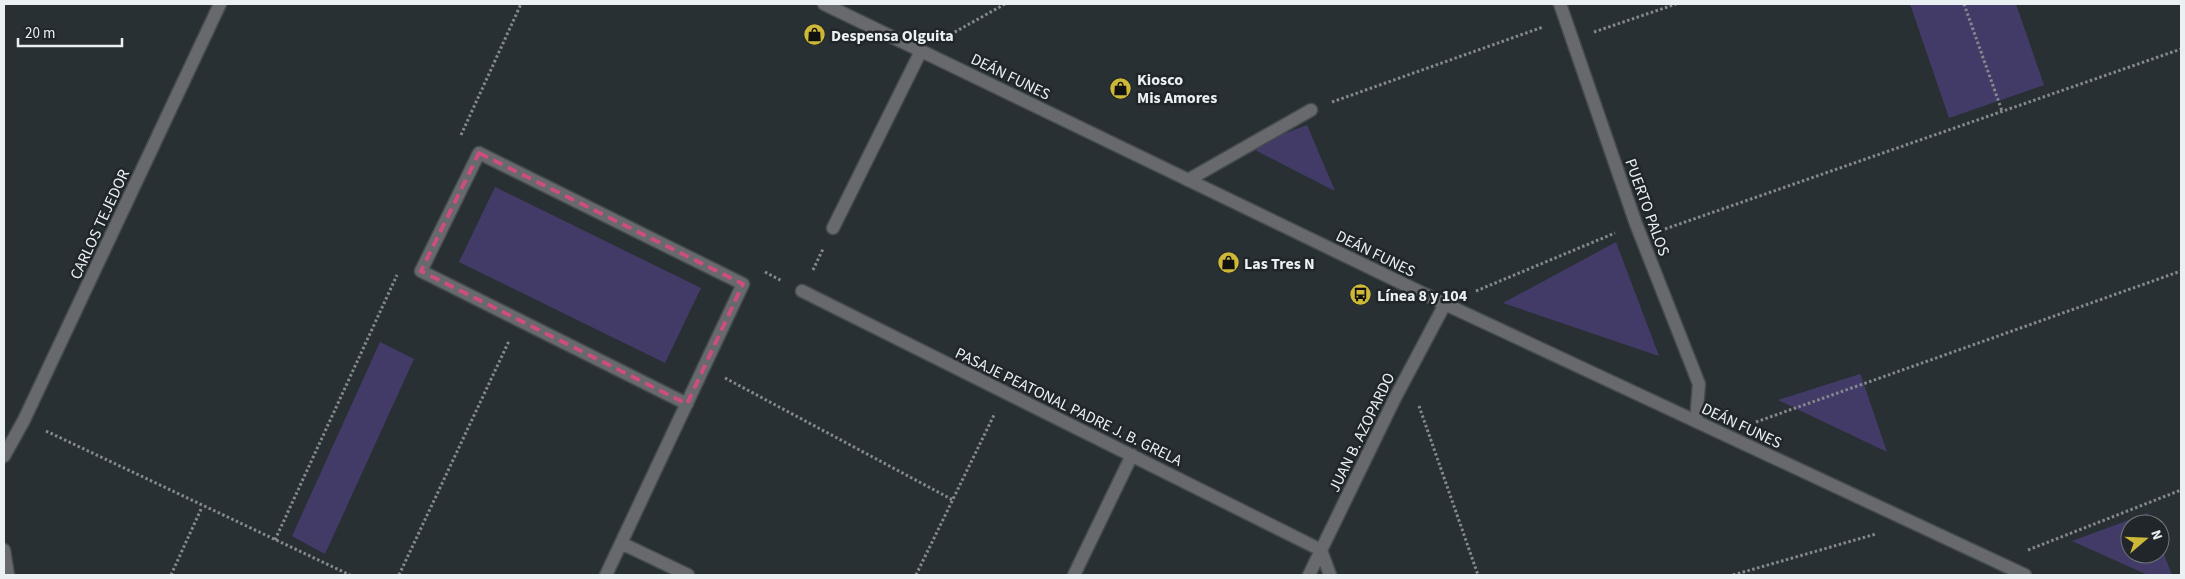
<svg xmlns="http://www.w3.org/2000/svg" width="2185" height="579" viewBox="0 0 2185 579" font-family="'Source Sans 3',sans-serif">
<rect width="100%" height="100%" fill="#293034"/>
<path fill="#423b67" d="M1910,4h106l28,81 -95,33z
M1307,125l28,66 -86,-44z
M495,187l206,101 -36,75 -206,-101z
M1616,242l43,114 -156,-53z
M380,342l34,17 -89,195 -33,-18z
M1860,373l27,79 -109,-52 82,-26z
M2148,513l5,11h-23v30h30v-10l12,31h-24l-76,-34z"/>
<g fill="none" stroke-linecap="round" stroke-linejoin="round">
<defs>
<path id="service" d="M1188,180l123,-70"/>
<path id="minor" d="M1560,4l76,220 63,160 -3,37
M833,228l88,-177
M802,291l519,259 9,25
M4,456l20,-36 196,-416
M621,543l67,32
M4,550l4,25
M606,575l137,-291 -264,-131 -58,118 266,133
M1074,575l58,-120
M1309,575l86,-177 50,-94"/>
<path id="tertiary" d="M824,4l621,300 580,271"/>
</defs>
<use href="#service" stroke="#444b4f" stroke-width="15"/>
<use href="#minor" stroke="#444b4f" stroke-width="15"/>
<use href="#tertiary" stroke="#444b4f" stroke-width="15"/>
<path stroke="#83898d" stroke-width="3" stroke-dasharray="2.5 2.5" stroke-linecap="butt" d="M1964,4l38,107
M1594,32l82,-28
M946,37l59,-33
M1332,102l211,-75
M461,135l60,-131
M1665,229l516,-180
M813,270l10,-21
M765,272l17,9
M1476,291l139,-58
M725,378l228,122
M1419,406l59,169
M1756,422l425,-151
M46,431l304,144
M275,540l122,-265
M2028,550l153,-60
M171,575l31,-68
M399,575l110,-234
M916,575l79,-162
M1733,575l143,-41"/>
<use href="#service" stroke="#67696c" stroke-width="12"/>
<use href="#minor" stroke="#67696c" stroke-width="12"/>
<use href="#tertiary" stroke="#67696c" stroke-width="12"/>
</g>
<path fill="none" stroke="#cc4e81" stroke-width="4" stroke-dasharray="10 6" stroke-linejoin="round" d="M479,153l264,131 -56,120 -266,-133z"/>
<defs>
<symbol id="shop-disc" viewBox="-11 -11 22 22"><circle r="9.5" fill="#ceb837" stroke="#20262a"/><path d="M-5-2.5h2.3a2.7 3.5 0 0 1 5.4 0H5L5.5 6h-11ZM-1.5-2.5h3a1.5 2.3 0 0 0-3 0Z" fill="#111"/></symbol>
<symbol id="bus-disc" viewBox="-11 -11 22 22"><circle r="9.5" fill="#ceb837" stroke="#20262a"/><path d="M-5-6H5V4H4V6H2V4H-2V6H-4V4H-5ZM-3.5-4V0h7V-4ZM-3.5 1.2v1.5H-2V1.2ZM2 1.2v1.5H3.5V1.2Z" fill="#111"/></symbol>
</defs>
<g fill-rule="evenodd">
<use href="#shop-disc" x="802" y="22" width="25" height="25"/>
<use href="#shop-disc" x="1108" y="76" width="25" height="25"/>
<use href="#shop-disc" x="1216" y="250" width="25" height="25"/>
<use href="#bus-disc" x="1348" y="282" width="25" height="25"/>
</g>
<g text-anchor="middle" stroke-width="5" stroke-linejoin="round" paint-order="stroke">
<g font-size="16" font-weight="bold" fill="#ebf0f3" stroke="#20262a" text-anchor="start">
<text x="831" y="41">Despensa Olguita</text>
<text x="1137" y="85">Kiosco<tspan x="1137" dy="18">Mis Amores</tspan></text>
<text x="1244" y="269">Las Tres N</text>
<text x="1377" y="301">Línea 8 y 104</text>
</g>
<g font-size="16" fill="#ebf0f3" stroke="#20262a">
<text transform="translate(1011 76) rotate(26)" y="6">DEÁN FUNES</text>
<text transform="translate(1648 207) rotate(70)" y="6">PUERTO PALOS</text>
<text transform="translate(99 224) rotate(-65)" y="6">CARLOS TEJEDOR</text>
<text transform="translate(1376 253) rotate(26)" y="6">DEÁN FUNES</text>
<text transform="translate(1069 406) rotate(26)" y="6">PASAJE PEATONAL PADRE J. B. GRELA</text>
<text transform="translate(1742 425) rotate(25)" y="6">DEÁN FUNES</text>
<text transform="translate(1361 432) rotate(-64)" y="6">JUAN B. AZOPARDO</text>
</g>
</g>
<rect width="2185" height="579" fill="none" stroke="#ebf0f3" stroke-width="10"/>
<g transform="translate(2145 539) rotate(71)"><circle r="24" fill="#20262a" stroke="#71777a"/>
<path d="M0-4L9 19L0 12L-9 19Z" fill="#ceb837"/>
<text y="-8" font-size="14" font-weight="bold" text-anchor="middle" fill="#ebf0f3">N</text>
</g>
<path d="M18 38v8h104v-8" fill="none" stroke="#ebf0f3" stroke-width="2.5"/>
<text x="25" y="38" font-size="15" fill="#ebf0f3" stroke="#20262a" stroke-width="4" paint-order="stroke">20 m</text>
</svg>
